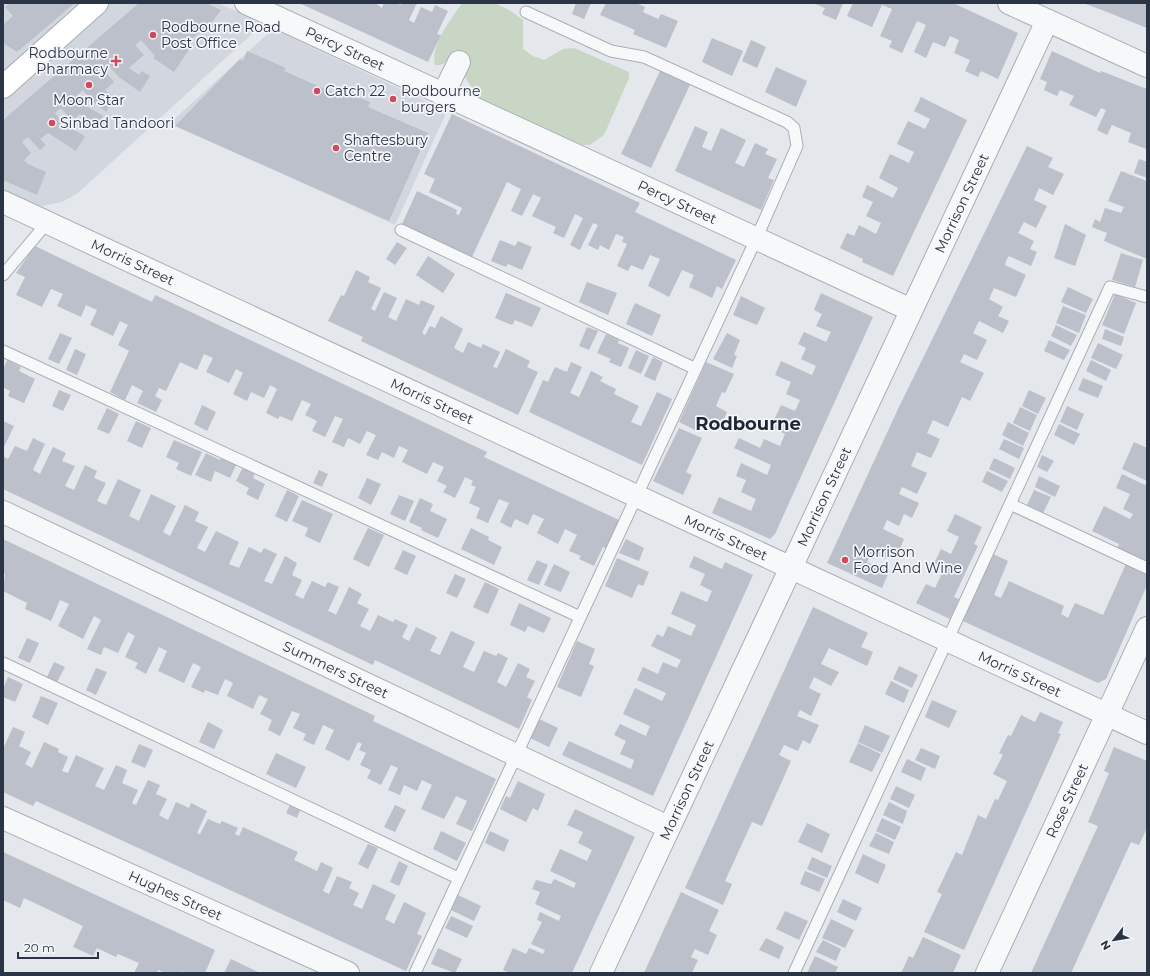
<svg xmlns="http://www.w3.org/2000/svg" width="1150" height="976" viewBox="0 0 1150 976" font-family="Montserrat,sans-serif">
<rect width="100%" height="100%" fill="#e4e7ec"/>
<path fill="#d2d6de" d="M3,3h215l36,16 -1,14 -175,160 -16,9 -19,4 -13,-2 -27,-12z
M273,29l174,82 -52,114 -225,-102z"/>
<path fill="#c9d6c5" d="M462,3c30,0 36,-3 61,17v29l10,7 11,4 19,-11 11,-1 55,24v6l-25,57 -14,10h-8l-84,-33 -17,-11 -15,-22 -1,-5 -12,-20c-6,7 -9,12 -18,11 -5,-21 16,-45 27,-62z"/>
<path fill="#bbc0ca" d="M10,3h14l2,2 2,-2h47l-58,49 -14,-9v-18l10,-9 -8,-9z
M139,3h67l15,7 -9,12 -24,20 4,3 -18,27 -21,-14 2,-2 -14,-16 -6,5 9,10 -15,13 10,7 3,-4 8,5 -10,16 -21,-15 -9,-10 -5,4 9,11 -9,8 10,7 -9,15 -14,-11 -9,-11 -6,5 11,12 15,9 -5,10 -18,-12 -8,7 -11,-13 -6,5 10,12 20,11 -9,15 -28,-18 -8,6 6,6 -6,5 -12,-13 -6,5 9,11 -7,7 4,4 18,8 -9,23 -34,-15v-60z
M299,3h76l7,5 2,-5h11l6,2 1,-2h15l-8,17 5,3 7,-16 11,5 3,-7 13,6 -11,23 4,1 -13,27z
M576,3h15l-7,16 -12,-5z
M606,3h30l9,4 -2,5 15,7 3,-5 17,7 -12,27 -33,-14 2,-4 -35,-15z
M813,3h30l-7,17 -14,-6 3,-6z
M853,3h100l65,30 -20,46 -17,-8 -3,6 -13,-6 5,-11 -16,-7 5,-13 -9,-4 -5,11 -12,-5 -7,16 -12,-6 12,-27 -9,-4 -15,32 -13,-6 3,-6 -12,-5 12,-27 -10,-4 -10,22 -25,-11z
M1083,3h64v25l-45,-18z
M712,38l31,13 -11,25 -30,-14z
M751,40l15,7 -9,21 -15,-7z
M247,51l39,17 -2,3 52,23 2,-5 32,13 -2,5 60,26 -39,88 -214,-95 65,-67 3,2z
M1052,51l48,22 1,-2 46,18 -1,60 -18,-7 3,-9 -19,-8 -5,10 -10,-5 9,-20 -5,-2 -5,9 -27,-12 5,-9 -14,-6 -3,6 -13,-6 3,-8 -7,-3z
M776,67l31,14 -11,26 -31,-15z
M660,71l30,14 -39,83 -30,-14z
M921,97l46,23 -74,156 -31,-14 1,-3 -23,-11 7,-15 7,3 5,-11 17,9 5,-11 -15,-7 7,-14 -11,-5 5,-12 26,13 5,-10 -19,-10 11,-24 19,9 5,-11 -17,-8 11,-23 17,8 5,-10 -16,-8z
M452,114l188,89 -5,9 101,48 -14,29 -5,-3 -5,12 -12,-6 -11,-5 5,-12 -12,-5 -13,27 -21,-11 12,-27 -10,-4 -7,15 -12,-5 -3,6 -11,-5 10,-22 -5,-2 2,-5 -8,-3 -7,16 -9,-5 -2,5 -10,-5 10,-20 -5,-2 -13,27 -10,-5 13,-27 -8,-4 -11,24 -11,-5 3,-6 -24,-11 9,-18 -8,-4 -11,22 -11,-5 10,-22 -14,-7 -35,75 -70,-33 15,-33 40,19 -1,4 3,1 3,-7 -33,-16 6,-13 -11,-5z
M695,126l13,6 -6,15 9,4 10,-23 25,12 -11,23 9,4 11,-24 13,6 -3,5 12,5 -9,19 6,2 -13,30 -86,-39z
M1027,146l26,12 -5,9 16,7 -11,21 -14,-7 -5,12 13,6 -11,22 -12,-6 -6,11 16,8 -4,8 7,3 -6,14 -22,-10 -3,5 -1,4 21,10 -10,22 -22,-9 -5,11 14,8 -5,9 11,5 -6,12 -24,-12 -6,12 14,7 -10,20 -13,-6 -4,8 24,11 -14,28 -8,-4 -14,30 -15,-7 -6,13 13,6 -4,9 -5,10 -14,-6 -6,14 16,7 -10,21 -15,-7 -3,7 20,9 -7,15 -8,-4 -5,12 -12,-6 -4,9 21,10 -5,12 -8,-4 -6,12 -13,-6 -2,3 -3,6 22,10 -7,16 -55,-25 71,-154z
M1139,159l8,3v16l-13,-5z
M1121,171l26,10v78l-43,-18 3,-8 -15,-6 3,-8 5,3 5,-14 16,5 3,-6 -16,-6z
M1065,224l21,11 -11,31 -21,-8z
M500,240l15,6 3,-5 14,6 -10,23 -14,-6 -2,3 -15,-6z
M397,242l10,6 -12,17 -9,-6z
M35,246l117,56 3,-7 332,157 -3,5 135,63 -13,28 -3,-1 -9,19 -15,-7 2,-3 -12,-5 8,-16 -12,-6 -7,15 -21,-11 7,-14 -11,-5 -5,11 -13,-6 -4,9 -11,-6 9,-19 -10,-4 -11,24 -12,-5 4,-10 -11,-5 7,-16 -5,-2 2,-4 -8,-4 -10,21 -12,-6 4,-6 -10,-5 7,-14 -11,-5 -6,12 -25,-12 6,-12 -9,-4 -5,12 -12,-6 -4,8 -12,-5 10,-20 -9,-4 -7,13 -12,-6 -4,9 -12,-5 11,-23 -8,-3 -10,21 -13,-6 5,-10 -12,-6 6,-11 -9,-4 -10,21 -12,-5 -2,3 -12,-6 11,-24 -7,-4 -6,13 -13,-6 -4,9 -14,-7 10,-21 -7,-4 -7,14 -23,-11 7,-14 -9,-4 -7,16 -17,-8 -14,29 -7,-3 -4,8 7,4 -6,12 -19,-9 6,-12 -11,-6 -7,15 -15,-8 19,-41 -11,-6 10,-20 -8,-4 -7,15 -23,-11 7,-15 -11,-5 -5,12 -24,-11 6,-12 -12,-5 -9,18 -26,-12 9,-18 -9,-4z
M1121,253l22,7 -8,27 -23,-7z
M428,256l27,18 -12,19 -27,-18z
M356,270l14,7 -2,5 13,6 -10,21 4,2 9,-19 13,6 -9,19 8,4 10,-22 13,6 2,-5 14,6 -13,27 3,2 5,-9 5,2 6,-12 22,13 -9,19 9,5 5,-11 13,6 2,-4 17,8 -7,15 4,1 9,-19 24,12 -3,6 11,5 -20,43 -157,-74 2,-4 -35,-16 13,-26 3,1z
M587,282l30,11 -9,22 -29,-13z
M1068,287l25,12 -7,14 -25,-11z
M506,293l35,15 -9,19 -17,-7 -3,5 -17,-7z
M821,293l52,24 -98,217 -5,5 -58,-26 7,-16 32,14 5,-12 -15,-7 5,-12 -10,-4 5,-13 26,12 4,-10 -37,-17 5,-10 21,10 4,-9 16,7 5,-12 -14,-7 10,-22 14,6 5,-11 -14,-6 5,-12 -16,-7 6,-14 31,14 4,-9 -15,-7 5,-11 -8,-4 6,-12 22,10 5,-10 -15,-6 6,-12 -8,-4z
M1115,294l21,9 -12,31 -22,-9z
M741,296l24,12 -8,17 -24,-10z
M635,303l26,12 -9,21 -26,-12z
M1063,306l23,9 -7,18 -23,-10z
M1056,325l21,10 -6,11 -20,-10z
M587,327l11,4 -9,19 -10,-4z
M1105,329l19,8 -3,9 -19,-7z
M60,333l12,5 -13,26 -11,-5z
M727,333l13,7 -6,15 3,1 -5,12 -19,-9z
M606,334l13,6 -1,3 11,5 -8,19 -12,-5 2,-3 -14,-6z
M1049,340l21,10 -6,10 -20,-9z
M1098,343l25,12 -7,14 -25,-11z
M75,349l11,5 -9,21 -11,-5z
M636,350l13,6 -8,18 -13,-6z
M653,357l10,5 -8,19 -11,-5z
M7,360l14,7 -2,4 16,8 -11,24 -16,-7 2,-5 -7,-4v-17z
M1091,360l20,10 -5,11 -20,-10z
M571,362l11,5 -12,26 9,4 12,-26 12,6 -3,4 16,8 -2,5 25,12 -8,16 10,4 16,-34 15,7 -30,66 -113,-53 14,-32 5,2 7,-15 12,5z
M706,362l28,12 -9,19 -3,-1 -6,14 11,6 -7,16 -18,-8 -5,11 -18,-9z
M1083,378l20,8 -5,12 -20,-8z
M59,390l12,5 -8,16 -11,-5z
M1029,390l17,8 -8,16 -16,-8z
M202,405l14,7 -9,19 -13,-7z
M1067,406l17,8 -7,16 -17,-8z
M1020,407l17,8 -7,16 -17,-8z
M107,408l12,6 -10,20 -12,-5z
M3,421l11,5 -11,23z
M136,421l15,7 -9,20 -15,-7z
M1008,422l21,11 -6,13 -21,-11z
M1059,424l21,10 -6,11 -20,-10z
M679,428l23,10 -16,34 6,3 -9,20 -30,-14z
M33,438l12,6 -12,26 7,4 13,-27 13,6 -4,8 13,5 -10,20 9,4 11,-25 12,6 -3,7 12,5 -9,18 9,4 12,-26 23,11 -12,26 10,5 12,-27 25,12 -13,26 7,4 15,-31 14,7 -4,9 13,6 -11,21 8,4 11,-21 23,11 -10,22 10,4 10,-21 12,6 3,-5 13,6 -13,27 8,3 13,-28 12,7 -5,12 10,5 -7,15 8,4 9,-18 13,6 3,-5 11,5 -11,24 5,2 3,2 13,-28 13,7 -5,9 12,6 -9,17 10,5 8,-16 15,7 2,-3 13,6 -6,12 3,2 4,2 7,-14 21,10 -7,14 10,4 11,-24 24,11 -12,25 11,5 10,-21 12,5 2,-3 10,5 -11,24 9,5 12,-24 12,6 -4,8 9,4 -8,16 5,3 -13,29 -144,-69 -2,5 -370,-176v-33l5,3 7,-13 12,5z
M1004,439l20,9 -5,11 -20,-10z
M174,440l28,12 -11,24 -15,-7 3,-6 -13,-6z
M1134,442l13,6v33l-25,-12z
M206,453l14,7 2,-4 15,7 -7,15 -15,-7 -4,11 -16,-7z
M1042,455l12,6 -7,11 -10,-5z
M994,458l21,10 -5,11 -21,-10z
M243,467l12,6 -2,5 12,6 -7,16 -12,-6 3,-6 -13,-7z
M319,470l9,4 -6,13 -9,-4z
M987,471l21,10 -6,11 -20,-10z
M1122,474l23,11 2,-3v83l-31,-15 3,-6 -27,-13 12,-25 26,13 3,-5 -10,-5 7,-15 -14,-6z
M1039,476l21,10 -5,11 -20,-10z
M367,478l14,6 -10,21 -13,-7z
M287,490l12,6 -12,26 -12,-6z
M1034,490l17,7 -8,16 -16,-8z
M399,495l15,6 -9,20 -15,-7z
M420,498l13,6 -3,7 17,8 -9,19 -17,-8 1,-2 -13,-6z
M302,500l31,14 -13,29 -15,-7 3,-8 -16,-7z
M955,514l27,13 -8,17 4,2 -24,51 5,2 -9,20 -34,-16 10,-19 9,4 8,-17 -10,-5 8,-17 10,5 8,-17 -12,-6z
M368,528l16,7 -15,32 -16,-8z
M471,528l18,9 -1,3 14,7 -8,18 -33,-16z
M3,539l372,177 -2,5 123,58 -24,52 -16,-7 11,-23 -11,-5 -12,23 -23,-10 11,-24 -10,-5 -5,11 -13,-6 -4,10 -12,-5 10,-22 -7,-3 -10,20 -14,-7 4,-8 -11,-5 6,-12 -7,-3 3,-6 -4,-2 -9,19 -24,-12 9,-19 -11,-5 -9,20 -11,-5 3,-6 -13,-6 7,-14 -8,-3 -12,25 -12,-6 4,-10 -12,-6 8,-15 -9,-4 -6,14 -26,-13 6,-13 -8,-4 -7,16 -13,-5 -1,3 -13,-6 10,-20 -8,-4 -9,20 -26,-12 9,-20 -8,-4 -13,27 -11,-6 3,-5 -13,-6 10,-21 -7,-4 -10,21 -14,-6 -3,8 -14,-6 14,-29 -7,-4 -11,23 -25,-13 11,-22 -9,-4 -9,21 -26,-12 2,-6 -24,-12 2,-17 -2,-1z
M626,539l18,9 -5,13 -20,-8z
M403,550l13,6 -9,19 -13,-6z
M993,554l15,7 -14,34 7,3 8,-17 55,25 -3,8 7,4 7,-15 28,12 23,-51 21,10v11l-41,94 -8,4 -135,-62z
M694,556l28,13 3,-7 28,13 -100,221 -91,-41 7,-14 62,28 3,-9 -14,-6 6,-13 -12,-6 6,-11 26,12 4,-10 -27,-12 12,-26 27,13 4,-8 -29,-13 6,-13 15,7 5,-12 14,6 4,-8 -30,-14 6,-12 6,3 5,-11 23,10 5,-11 -25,-11 10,-23 26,11 5,-11 -12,-6 5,-11 -16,-7z
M617,558l32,14 -6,14 -5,-2 -6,14 -27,-12z
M537,560l11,5 -9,20 -12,-5z
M554,564l16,8 -9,20 -17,-7z
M455,574l11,5 -9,19 -11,-5z
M485,582l14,7 -11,25 -15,-7z
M519,603l32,15 -7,15 -16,-7 -3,6 -15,-7z
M813,607l55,26 -7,14 12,5 -6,14 -38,-18 -8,16 18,8 -8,14 -17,-9 -5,11 12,6 -10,22 -11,-6 -3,6 22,9 -9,19 -7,-4 -5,11 -14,-6 -5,10 12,6 -29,65 -10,-4 -27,59 7,3 -9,21 -38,-17z
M27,638l12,5 -9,20 -12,-5z
M577,641l18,8 -6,15 5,2 -13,31 -24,-10z
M54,662l11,5 -8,15 -10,-5z
M899,666l19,9 -6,13 -19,-9z
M96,668l11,4 -11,23 -10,-5z
M8,677l15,7 -8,18 -12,-5v-8z
M891,681l18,9 -5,13 -19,-9z
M41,696l17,7 -10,22 -16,-8z
M932,700l25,11 -8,17 -24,-11z
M1040,712l23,10 -5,11 3,1 -97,216 -40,-18 18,-38 -5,-2 19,-40 6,3 16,-40 8,4 9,-20 3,1 9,-19 -14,-7 10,-19 -4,-2 9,-18 3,1 10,-21 14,7z
M539,719l19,9 -9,19 -19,-9z
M208,722l15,8 -9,19 -15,-7z
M865,725l25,11 -8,17 -24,-11z
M13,727l12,5 -6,14 12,6 -6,12 7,4 12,-26 15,7 -1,3 10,5 -6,14 6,2 8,-18 28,13 -9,18 9,4 12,-25 11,5 -5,13 16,7 -6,13 4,2 12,-25 12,5 -4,9 11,5 -8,16 5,3 4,2 8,-18 13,6 2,-5 16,8 -10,22 3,1 8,-15 12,5 2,-3 16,7 -3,6 4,2 4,-9 55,25 -4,8 23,11 4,-9 12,6 -10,23 6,3 8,-18 15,6 -3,6 10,5 -6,12 9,4 11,-25 23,11 -11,24 9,5 10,-22 22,11 -9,21 5,2 -16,35 -370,-170 -3,5 -30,-14v-43z
M858,743l23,11 -9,18 -23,-10z
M139,744l14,6 -8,18 -14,-6z
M1114,747l33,14v67l-8,17 -8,-3 -60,131h-40l67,-147 -10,-4 21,-49 -5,-2z
M921,748l19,8 -5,13 -20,-9z
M276,753l30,14 -10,21 -30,-14z
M907,759l19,9 -5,13 -20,-9z
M518,781l27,13 -7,17 -5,-3 -7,14 -26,-13 6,-13 4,2z
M896,786l19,9 -6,13 -19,-9z
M889,802l18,9 -4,13 -20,-9z
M290,805l10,5 -3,8 -11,-5z
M395,805l11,5 -11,22 -11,-5z
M575,809l60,28 -63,136h-63l-6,-3 10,-22 13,6 3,-6 14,6 2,-4 -14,-6 11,-22 -5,-2 3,-8 19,9 2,-5 -26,-12 5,-12 -8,-3 4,-9 15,4 3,-5 20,9 2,-5 -26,-12 10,-22 27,12 5,-11 -14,-7 5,-11 -16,-7z
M882,818l19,9 -6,13 -19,-9z
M807,823l23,11 -8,19 -24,-11z
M441,831l25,12 -9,18 -24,-12z
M490,831l19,9 -5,12 -19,-9z
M876,833l18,9 -5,12 -20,-8z
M368,844l10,4 -10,21 -10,-5z
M3,852l212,98 -10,23h-19l-4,-2 -1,2h-16l-7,-3 -1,3h-23l5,-10 -21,-9 -2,3 -19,-9 -4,8 -20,-9 10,-21 -59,-28 -4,10 -17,-8z
M863,854l23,11 -8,19 -23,-11z
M812,857l20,9 -5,12 -20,-9z
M399,861l9,5 -9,20 -9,-4z
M805,871l20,8 -6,13 -19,-8z
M681,892l38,18 -10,21 8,4 -9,20 -13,-6 -4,8 7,3 -6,13h-48z
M458,895l23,11 -7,15 -23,-11z
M843,899l19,9 -6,13 -19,-9z
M785,911l23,10 -9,19 -23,-11z
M451,916l22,10 -6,12 -22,-10z
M831,919l23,11 -9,18 -23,-10z
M923,937l38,18 -8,18h-52l8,-17 4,2z
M766,938l18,9 -5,12 -20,-9z
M823,940l18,9 -5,12 -20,-9z
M438,948l24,11 -7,14 -24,-9z
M815,956l23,11 -3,6h-28z
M231,959l29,14h-36z"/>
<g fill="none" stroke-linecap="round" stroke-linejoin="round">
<defs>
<path id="lane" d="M401,230l295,139
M3,275l44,-52
M3,351l577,266
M1010,504l137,64
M3,663l455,215
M415,973l342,-736 40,-91 -3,-18 -7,-6 -143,-65 -33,-6 -85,-39
M794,973c104,-229 211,-457 316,-686l37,10"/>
<g id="street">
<path id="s1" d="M246,3l665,307"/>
<path d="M1009,3l138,63"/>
<path d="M443,95l16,-33"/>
<path id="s2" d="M3,202l1144,531"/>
<path id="s3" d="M3,512l665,315"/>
<path id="s4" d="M3,818l345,155"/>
<path id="s5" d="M601,973l446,-952"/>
<path id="s6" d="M987,973l160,-345"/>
</g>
<path id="secondary" d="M3,87l94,-84"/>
</defs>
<use href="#lane" stroke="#a9aeb7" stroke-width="13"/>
<use href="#street" stroke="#a9aeb7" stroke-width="24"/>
<use href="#secondary" stroke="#a9aeb7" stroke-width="24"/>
<use href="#lane" stroke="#f7f8fa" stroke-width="11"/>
<use href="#street" stroke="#f7f8fa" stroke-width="22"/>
<use href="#secondary" stroke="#fff" stroke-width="22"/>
</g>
<g fill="#d1495b" stroke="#f4f6f9" stroke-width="1.5">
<circle cx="153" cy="35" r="4"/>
<path d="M114 55h4v4h4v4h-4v4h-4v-4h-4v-4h4z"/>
<circle cx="89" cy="85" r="4"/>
<circle cx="317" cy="91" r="4"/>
<circle cx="393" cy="99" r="4"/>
<circle cx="52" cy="123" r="4"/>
<circle cx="336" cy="148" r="4"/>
<circle cx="845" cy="560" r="4"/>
</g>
<g text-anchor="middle" stroke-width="3.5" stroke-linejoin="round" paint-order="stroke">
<g font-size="14" fill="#2b3445" stroke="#f4f6f9" text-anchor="start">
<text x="161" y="32">Rodbourne Road<tspan x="161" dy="16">Post Office</tspan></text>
<text x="108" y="58" text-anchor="end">Rodbourne<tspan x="108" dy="16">Pharmacy</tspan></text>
<text x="325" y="96">Catch 22</text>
<text x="401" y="96">Rodbourne<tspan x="401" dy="16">burgers</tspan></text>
<text x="89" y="105" text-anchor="middle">Moon Star</text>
<text x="60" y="128">Sinbad Tandoori</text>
<text x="344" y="145">Shaftesbury<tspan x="344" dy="16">Centre</tspan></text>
<text x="853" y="557">Morrison<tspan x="853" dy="16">Food And Wine</tspan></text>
</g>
<g font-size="14" fill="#2b3445" stroke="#f4f6f9">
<text dy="5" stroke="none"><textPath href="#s1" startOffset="109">Percy Street</textPath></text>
<text dy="5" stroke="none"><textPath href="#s1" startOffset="475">Percy Street</textPath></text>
<text dy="5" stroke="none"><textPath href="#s5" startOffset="850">Morrison Street</textPath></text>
<text dy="5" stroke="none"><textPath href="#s2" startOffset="143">Morris Street</textPath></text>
<text dy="5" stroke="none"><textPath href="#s2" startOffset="473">Morris Street</textPath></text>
<text dy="5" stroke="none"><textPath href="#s5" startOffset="526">Morrison Street</textPath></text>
<text dy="5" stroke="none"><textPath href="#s2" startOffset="797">Morris Street</textPath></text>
<text dy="5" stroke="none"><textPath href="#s3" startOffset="368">Summers Street</textPath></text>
<text dy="5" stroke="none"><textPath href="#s2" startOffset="1121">Morris Street</textPath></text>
<text dy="5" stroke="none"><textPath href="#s5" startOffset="202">Morrison Street</textPath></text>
<text dy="5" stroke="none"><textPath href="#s6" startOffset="190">Rose Street</textPath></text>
<text dy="5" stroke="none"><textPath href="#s4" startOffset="189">Hughes Street</textPath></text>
</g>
<g font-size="18" font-weight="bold" fill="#1d2536" stroke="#f4f6f9">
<text x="748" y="430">Rodbourne</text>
</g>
</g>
<rect width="1150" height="976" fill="none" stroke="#2b3445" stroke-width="8"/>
<g transform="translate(1114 940) rotate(239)" stroke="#f4f6f9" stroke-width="3" paint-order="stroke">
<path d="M0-3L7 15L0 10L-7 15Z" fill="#2b3445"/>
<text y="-6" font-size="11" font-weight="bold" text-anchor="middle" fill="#2b3445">N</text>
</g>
<path d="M18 952v6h80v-6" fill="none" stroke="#2b3445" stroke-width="2"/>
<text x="24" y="952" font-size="12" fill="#2b3445" stroke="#f4f6f9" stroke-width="3" paint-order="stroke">20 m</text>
</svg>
